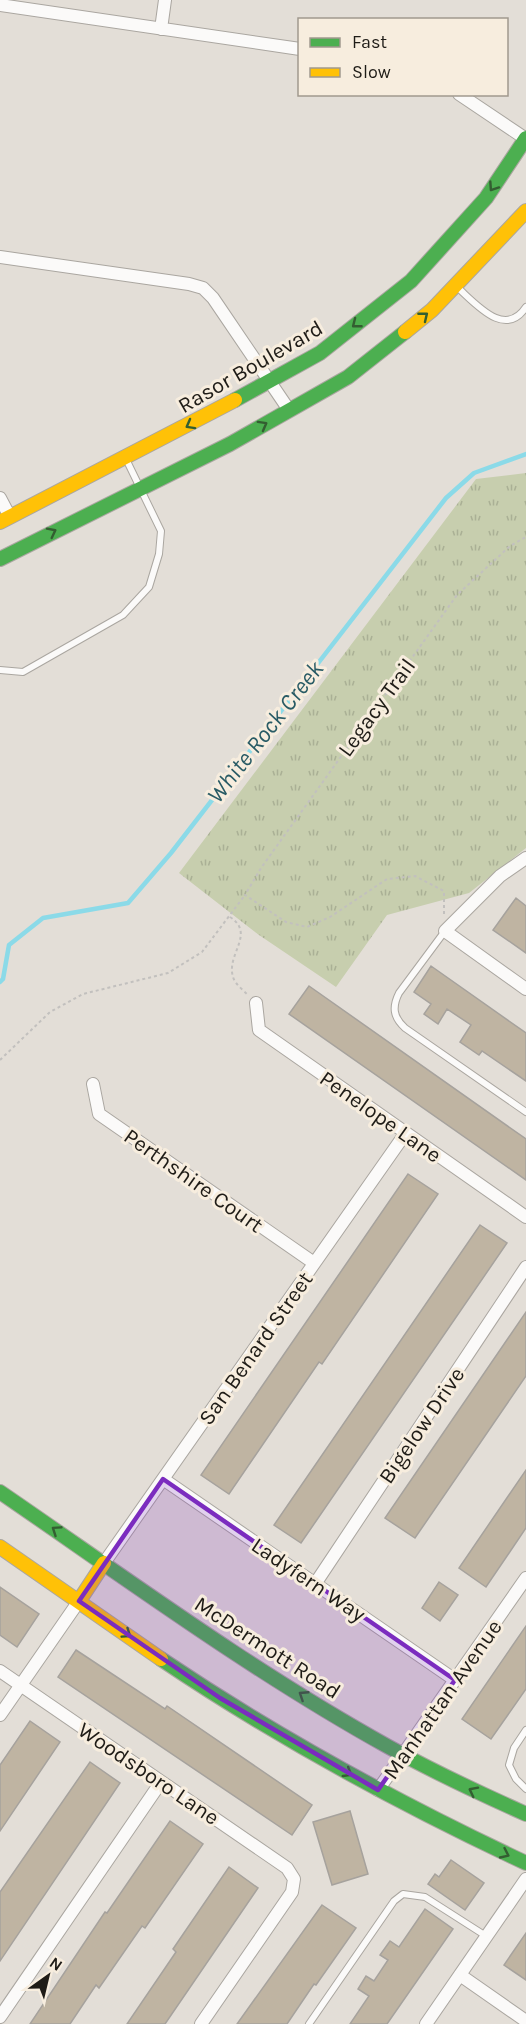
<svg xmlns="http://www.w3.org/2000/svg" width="526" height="2024" viewBox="0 0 526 2024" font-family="Karla,sans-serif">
<defs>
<pattern id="park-tufts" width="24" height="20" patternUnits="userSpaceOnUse" patternTransform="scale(1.5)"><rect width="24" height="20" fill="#c7ceae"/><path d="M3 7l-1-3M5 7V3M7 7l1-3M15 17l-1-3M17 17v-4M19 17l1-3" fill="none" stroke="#aab095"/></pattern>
</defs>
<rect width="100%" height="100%" fill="#e3ded7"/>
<path fill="url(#park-tufts)" d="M526,473v375l-57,45 -82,22 -51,72 -77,-52 -80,-62 297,-394z"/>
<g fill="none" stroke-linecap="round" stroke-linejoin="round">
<path stroke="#8bdae8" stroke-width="4.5" d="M0,982l3,-3 6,-34 34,-27 85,-15 43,-50 275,-355 28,-25 52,-19"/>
</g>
<path fill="#bfb4a2" stroke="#a6a29d" stroke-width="1.5" d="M516,898l10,8v47l-33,-23z
M431,966l95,67v48l-44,-30 -3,4 -19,-13 11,-17 -24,-16 -9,15 -14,-10 7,-10 -17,-12z
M309,986l217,153v41l-237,-166z
M408,1174l30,20 -116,170 -3,-2 -90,132 -28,-19z
M480,1225l27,18 -206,300 -27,-18z
M526,1312v64l-111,162 -30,-20z
M526,1470v58l-40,59 -27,-19z
M439,1582l19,13 -18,26 -18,-13z
M0,1587l39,27 -22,33 -17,-12z
M526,1626v63l-35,50 -29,-20z
M76,1650l89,59 2,-3 145,99 -20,30 -234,-158z
M30,1721l30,21 -60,89v-66z
M90,1762l30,21 -120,178v-69z
M350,1811l18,63 -36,11 -19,-63z
M170,1821l33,23 -58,84 -3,-2 -43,62 -3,-3 -26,39h-40l75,-112 2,1z
M451,1860l33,23 -19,27 -37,-26 7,-10 4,3z
M229,1867l29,21 -93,136h-38l49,-72 -3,-3z
M322,1905l34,23 -40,57 -2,-1 -27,40h-50z
M425,1909l28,20 -66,95h-37l19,-28 -11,-7 8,-13 8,5 14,-21 -8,-5 10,-14 9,6z
M526,1933v47l-22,-15z"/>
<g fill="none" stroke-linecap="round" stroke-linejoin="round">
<defs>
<path id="lane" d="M457,287c19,17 48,52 69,20
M0,670l23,2 100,-57 26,-28 10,-33 2,-23 -35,-72
M445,931l-46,62c-7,14 -6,24 6,35l121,84
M526,1730l-12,18 -5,17 7,14 10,10
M309,2024l85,-123 9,-7 22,3 61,39"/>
<path id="street" d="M0,5l300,44
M161,29l4,-29
M459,94l67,45
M0,257l189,27 14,4 10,10 76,112
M0,498l10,19
M526,858l-26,18 -55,55 81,58
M256,1003l3,27 267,187
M93,1084l6,30 215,149
M163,1479l292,201
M104,1563l301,-429
M315,1584l211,-317
M0,1671l287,197 7,11 -2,13 -91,132
M0,1715l79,-114
M378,1790l148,-212
M460,1975l66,46
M0,2017l161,-235
M426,2024l100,-145"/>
<path id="fast" d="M235,400l85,-47 91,-72 75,-83 40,-60
M0,559l230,-115 118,-67 57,-45
M0,1492c127,87 252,179 387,254 45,25 92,47 139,68
M161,1659c116,78 239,145 365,204"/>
<path id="slow" d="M405,332l27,-22 94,-99
M0,522l235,-122
M0,1547l161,112
M79,1601l25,-38"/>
</defs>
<use href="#lane" stroke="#aaa6a0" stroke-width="8"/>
<use href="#street" stroke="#aaa6a0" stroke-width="14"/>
<use href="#fast" stroke="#aaa6a0" stroke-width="16"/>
<use href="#slow" stroke="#aaa6a0" stroke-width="16"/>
<path stroke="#c2c0be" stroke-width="2" stroke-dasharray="3 3" stroke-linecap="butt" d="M444,914v-23l-29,-15 -28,3 -57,38 -23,10 -21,-5 -41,-27 16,-27 196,-273 53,-49 16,-9
M230,917c26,17 -4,37 3,60 2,7 10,13 15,18
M0,1060l50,-48 33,-18 85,-21 34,-21 43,-57"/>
<use href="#lane" stroke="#fbfaf9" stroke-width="6"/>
<use href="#street" stroke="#fbfaf9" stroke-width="12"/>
<use href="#fast" stroke="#4caf50" stroke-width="14"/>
<use href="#slow" stroke="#ffc107" stroke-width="14"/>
</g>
<defs><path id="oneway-chevron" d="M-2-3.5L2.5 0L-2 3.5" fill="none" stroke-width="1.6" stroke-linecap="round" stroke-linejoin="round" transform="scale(1.5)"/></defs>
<g stroke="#335e31">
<use href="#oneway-chevron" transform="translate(493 187) rotate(124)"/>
<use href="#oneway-chevron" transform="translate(424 316) rotate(-39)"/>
<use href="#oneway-chevron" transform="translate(356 324) rotate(142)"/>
<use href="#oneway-chevron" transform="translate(190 425) rotate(151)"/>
<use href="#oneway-chevron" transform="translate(263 425) rotate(-29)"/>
<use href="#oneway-chevron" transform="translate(52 532) rotate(-27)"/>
<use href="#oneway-chevron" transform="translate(56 1530) rotate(-146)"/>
<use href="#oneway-chevron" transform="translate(127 1634) rotate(34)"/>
<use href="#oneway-chevron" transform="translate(303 1695) rotate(-147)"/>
<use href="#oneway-chevron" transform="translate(348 1773) rotate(31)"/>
<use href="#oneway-chevron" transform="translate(473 1791) rotate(-153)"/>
<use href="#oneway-chevron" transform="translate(505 1854) rotate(25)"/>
</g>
<path fill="#7b2cbf" fill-opacity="0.2" stroke="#7b2cbf" stroke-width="4.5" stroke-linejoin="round" d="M163,1479l292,201 -77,110 -158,-92 -141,-97z"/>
<g text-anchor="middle" stroke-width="6" stroke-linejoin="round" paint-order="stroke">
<g font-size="22" fill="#1f1c17" stroke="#f7edde">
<text transform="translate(250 366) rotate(-30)" y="8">Rasor Boulevard</text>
<text transform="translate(376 707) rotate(-54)" y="8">Legacy Trail</text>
<text transform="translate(381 1116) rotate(35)" y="8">Penelope Lane</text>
<text transform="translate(194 1180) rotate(35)" y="8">Perthshire Court</text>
<text transform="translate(255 1348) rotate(-55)" y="8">San Benard Street</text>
<text transform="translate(421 1425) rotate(-56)" y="8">Bigelow Drive</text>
<text transform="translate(309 1579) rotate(34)" y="8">Ladyfern Way</text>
<text transform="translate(268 1647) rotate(33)" y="8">McDermott Road</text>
<text transform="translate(442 1699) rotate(-55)" y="8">Manhattan Avenue</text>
<text transform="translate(149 1773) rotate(34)" y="8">Woodsboro Lane</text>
</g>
<g font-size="24" font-style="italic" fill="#295b65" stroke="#f7edde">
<text transform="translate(265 732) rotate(-52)" y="8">White Rock Creek</text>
</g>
</g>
<rect x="298" y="18" width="210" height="78" fill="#f7edde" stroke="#a1998e" stroke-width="1.5"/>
<rect x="310" y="38" width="30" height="9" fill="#4caf50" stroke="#a1998e" stroke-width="1.5"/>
<text x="352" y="48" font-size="18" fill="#1f1c17">Fast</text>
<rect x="310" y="68" width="30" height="9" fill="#ffc107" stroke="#a1998e" stroke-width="1.5"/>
<text x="352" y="78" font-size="18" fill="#1f1c17">Slow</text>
<g transform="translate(48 1976) rotate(34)" stroke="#f7edde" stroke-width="4.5" paint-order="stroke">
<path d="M0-4.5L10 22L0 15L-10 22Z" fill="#1f1c17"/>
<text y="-9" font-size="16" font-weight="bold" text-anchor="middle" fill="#1f1c17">N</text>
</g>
</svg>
